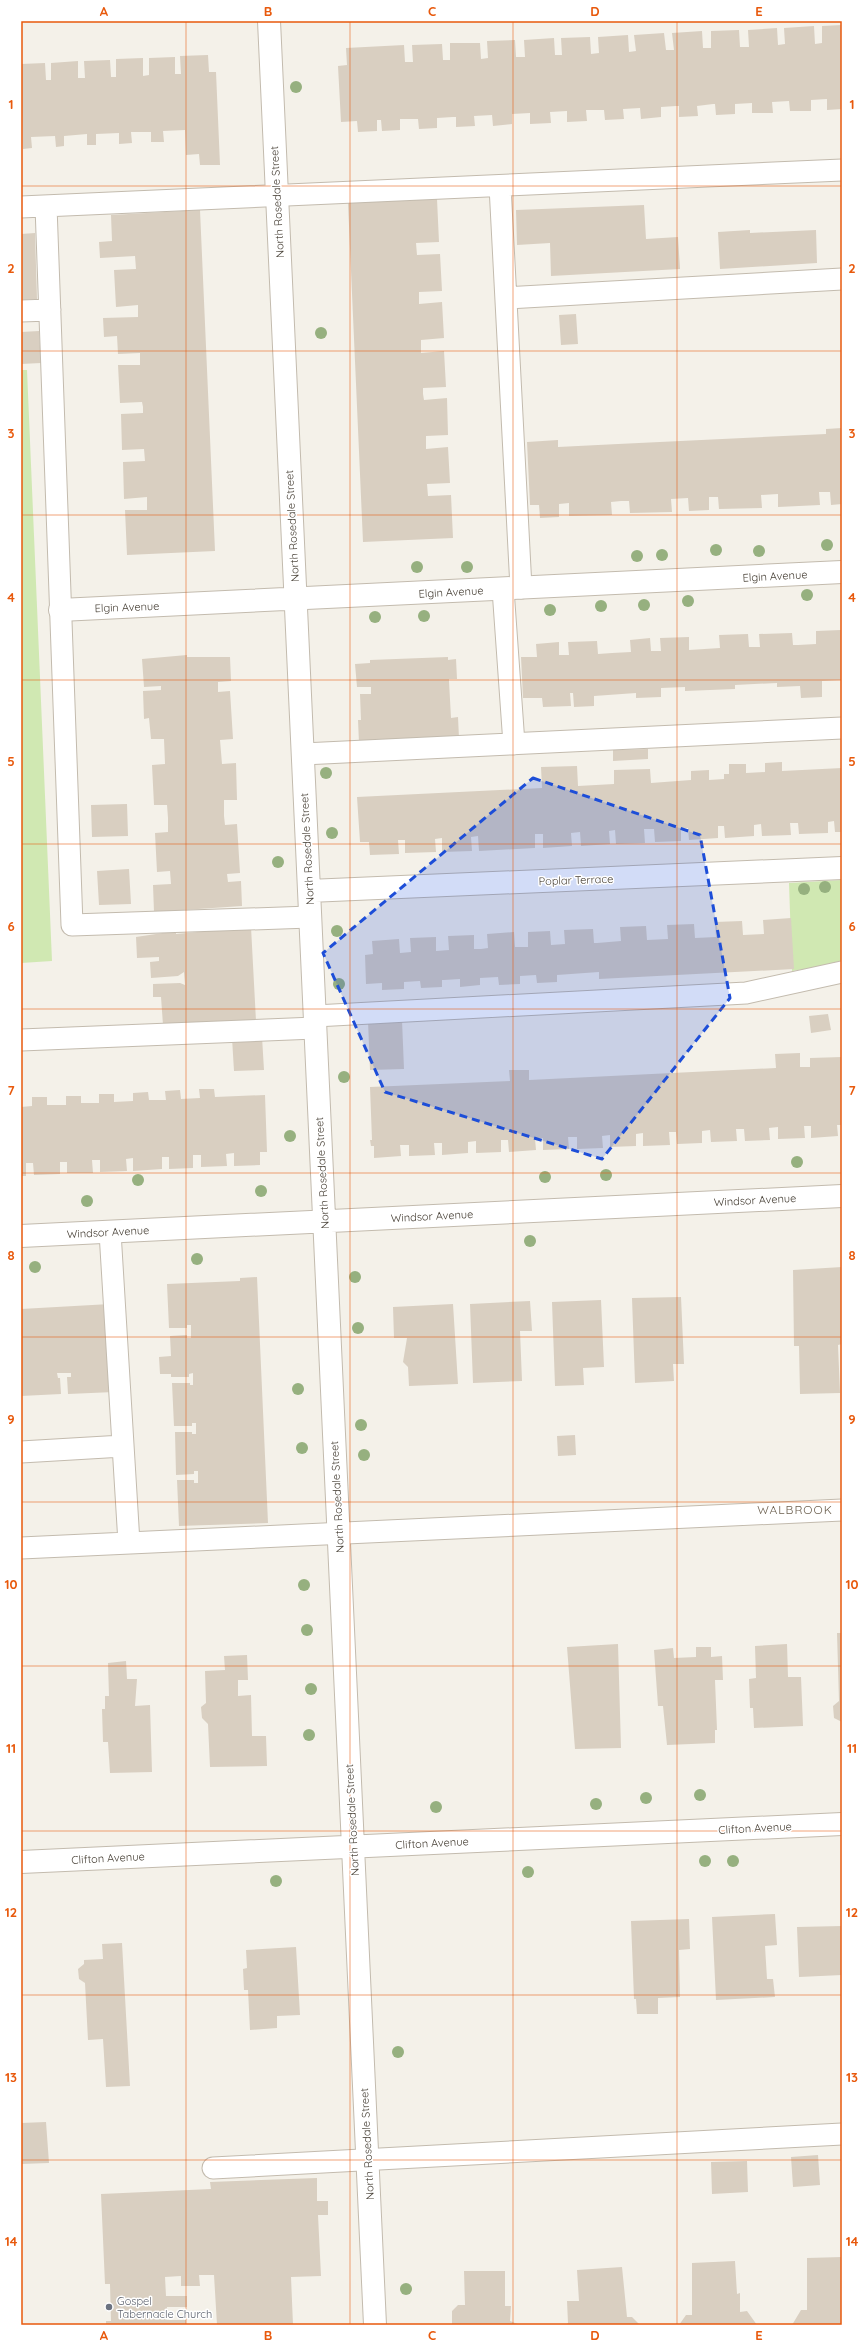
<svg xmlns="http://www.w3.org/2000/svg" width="863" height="2346" viewBox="0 0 863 2346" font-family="Quicksand,sans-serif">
<rect width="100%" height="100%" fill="#f4f1e9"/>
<path fill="#d0e8b2" d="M21,370h6l25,591 -31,2z
M842,880v83l-50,8 -3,-88z"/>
<path fill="#d9cfc1" d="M842,25v84l-15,1v-11l-16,1v11h-21l-1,-10 -17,1 1,11h-21v-10l-17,1v10l-19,1 -1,-11h-2l-16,2 1,10 -19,1v-11h-3l-15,1v10l-20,2 -1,-11 -17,1 1,10 -19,1 -1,-10h-18l1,11 -20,1v-11l-17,1 1,11 -21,1v-11l-18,1v10l-19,2 -1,-11 -18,1 1,10 -19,1v-10h-3l-16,1v10l-18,1 -1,-10h-18v11l-18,1 -1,-11h-4v11l-19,1 -1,-11 -16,1 -3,-56 9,-1 -1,-17 58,-3 1,17h8l-1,-17 30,-1 1,16h7v-17h30l1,16 7,-1 -1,-17 28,-1 1,17h9l-1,-17 30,-2 1,17h7l-1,-17 29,-1 1,17 8,-1 -1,-16 30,-2 1,17 7,-1 -2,-16 30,-2 2,17h8l-2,-17 30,-2 1,17h8v-17l28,-1 1,17h9l-1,-17 29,-2 1,17 7,-1 -1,-16 30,-2 1,18 7,-1v-17z
M208,55l1,17h7l4,93h-20l-1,-11 -13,1 -1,-25 -22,1 1,11h-13v-10h-20l1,11 -13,1v-11l-23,1v11h-9v-11l-23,2v10l-8,1 -1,-11 -24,1 1,11 -9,1 -2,-85 24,-1 1,17h5v-17l27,-2v17h7l-1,-17 26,-1 1,17h5v-18l27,-1v18l6,-1v-17l26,-1v17h6l-1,-18z
M437,199l2,43 -23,1 1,12 23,-1 2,37 -23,1v12l23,-2 2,36 -23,2v13l23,-2 2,36 -23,1v6l1,6 23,-2 1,37 -22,1v13l22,-2 2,36 -23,1 1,12 23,-1 2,43 -90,4 -15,-339z
M644,205l2,34 32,-2 2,32 -129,7 -1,-33 -33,2 -1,-35z
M200,210l15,341 -88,4 -2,-45h22v-13l-23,2 -1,-37 22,-1 -1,-12 -22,1 -1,-36 22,-1v-6l-1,-5 -22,1 -2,-38h22v-12l-22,1 -1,-18 -13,1 -1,-19 35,-1v-12l-22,2 -2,-37 22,-1 -1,-13 -35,2 -1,-16 13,-1 -1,-26z
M750,230v3l66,-3 1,33 -97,6 -2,-37z
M35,233l2,66 -16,1v-66z
M576,314l2,30 -17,1 -2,-30z
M39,331l2,32 -20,1v-32z
M842,428v76l-11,1 -1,-13h-11l1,13 -42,2v-13l-17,1 1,13 -43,1 -1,-12h-9v13l-20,1 -1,-13 -17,1 1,13 -42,1 -1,-12h-8l-10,1 1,13 -43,1v-13l-10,1v13l-19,1 -1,-13h-9l-3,-63 31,-2v7l60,-3 208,-10v-5z
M841,630l1,50 -20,1v16l-21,1 -1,-12 -23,1v-4l-42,2v4l-50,2v-4l-24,1v9l-25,1v-5l-42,3v10l-20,1 -1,-14h-3l1,13 -28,1 -1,-9h-19l-2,-41h16l-1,-13 23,-2v13h10l-1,-13 29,-1 1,13 14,-1 19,-1 -1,-12 20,-2 1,13h10l-1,-13 29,-1v13l31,-2 -1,-13 29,-1 1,13h11l-1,-13 33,-1 1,12h5l18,-1v-13z
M187,655v2h43l1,24 -13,1v10l12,-1 3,48 -13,1 2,24 14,-1 1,37h-13v16l1,9 12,-1 3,49 -13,1 1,8 13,-1 1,25 -88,6 -1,-27 18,-1 -1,-13 -13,1 -2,-39 13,-1v-14l-1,-13h-13l-2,-40 13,-1 -1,-25h-13l-2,-21 -5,1 -1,-28 18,-1v-4l-17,1 -2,-28z
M448,657v3l8,-1 1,20h-8v2l2,37 7,-1 1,21 -100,5 -1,-23h3l-1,-26h11v-7h-14l-2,-23 15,-1v-3z
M648,749v10l-35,2v-11z
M782,762v9l60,-3v64h-7l-1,-11 -6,1v11l-29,1 -1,-11h-8l1,12 -29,1 -1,-12 -7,1v11l-29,2 -1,-12h-6v12l-29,2 -1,-12h-7v13l-26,1 -1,-13h-10l1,14 -29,1 -1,-14 -6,1 1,13 -29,2 -1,-14 -9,1 1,13 -29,2v-14h-8v14l-56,3 -1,-15 -7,1 1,14 -30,1v-14l-7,1 1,13 -31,1v-13h-7l1,14 -29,1 -1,-13h-9l-3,-45 185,-9 -1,-21 36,-1 1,20 36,-2v-14l36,-1 1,14 40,-3v-9l18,-1v10l15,-1v-5h5v-10h17v9l19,-1v-9z
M127,804l1,32 -36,1 -1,-32z
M129,869l2,35 -32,1 -2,-34z
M791,918l3,51 -195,10v-7l-42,3v7l-20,1 -1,-8 -16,1v8l-21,1 -1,-8 -18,1v7l-20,2v-8l-16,1h-2v7l-21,1 -1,-7 -16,1v7l-22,1v-7l-16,1 -1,-29 8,-1 -1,-13 27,-2 1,14 11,-1 -1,-14 26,-1v14l13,-1 -1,-14 26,-1v14h7l7,-1 -1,-14 27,-2 1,15h13v-15l22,-1 1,14 14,-1 -1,-14 29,-1 1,14h3l24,-2 -1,-14 26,-1 1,14 21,-1 -1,-14 27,-1 1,14 21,-1 -1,-15 27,-1 1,14 21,-1 -1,-14z
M251,927l5,94 -93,4 -2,-28h-8v-13l27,-1 5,2 -1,-13 -6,4 -27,2 -1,-16 9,-1v-4l-22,1 -1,-21 40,-6v3z
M828,1014l3,16 -20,3 -2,-17z
M402,1020l2,49 -34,1 -2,-49z
M262,1037l2,33 -30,1 -2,-33z
M800,1053v14h10v-9l32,-1v68h-5l1,11 -27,2v-12h-7l1,12 -27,1v-12l-9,1 1,12 -25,1 -1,-12h-8l1,12 -26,1 -1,-12 -8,1v12l-25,1 -1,-12h-7l1,13 -27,1v-13l-7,1v12l-26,1v-12l-8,1 1,12 -26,1v-12h-9l1,12 -26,1v-12l-8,1 1,11 -27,2 -1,-12h-7v12l-25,1v-12l-8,1v11l-26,2v-12h-8l1,12 -26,1v-11h-9l1,11 -27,2v-12h-3l-1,-6h2l-2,-53 140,-6 -1,-11h20v10l247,-12 -1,-14z
M199,1089h15l1,8 50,-2 2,57h-7v13l-26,1v-13l-8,1 1,12 -26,1v-12h-8v13l-24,1v-12h-7v12l-29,2v-13l-7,1 1,12 -27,1v-12h-8l1,13h-26v-11h-7v12l-26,1 -1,-12h-7v13h-5v-69l11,-1v-9h15v8h19v-9h15v7h18v-9h15v8l19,-1v-8l15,-1 1,8h17l-1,-9 15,-1 1,9 19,-1z
M842,1267v77l-4,1 2,48 -40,1 -1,-48h-5l-1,-76z
M257,1277l11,246 -89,3 -2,-46h17v3h4v-12h-4v3l-18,1 -1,-43h17v2h4v-11h-4v3h-18l-2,-43h18v2h3v-12l-4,1v3h-18v-3h-11l-1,-17 12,-1 -1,-20 17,-1v3h4v-13h-4v3h-18l-2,-44 73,-3v-3z
M681,1297l3,67h-11l1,17 -39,2 -3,-85z
M601,1300l3,67 -21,1 1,17 -29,1 -3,-84z
M530,1301l2,30h-12l2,50 -49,2 -3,-79z
M110,1304l4,88 -46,2 -1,-17h4v-4h-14l1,5h2l1,16 -40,2v-87z
M453,1304l5,80 -49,2 -1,-19 -5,-5 4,-24h-13l-1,-31z
M575,1435l1,20 -18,1 -1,-20z
M837,1633h5v89l-8,-4 -1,-12 6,-5z
M618,1644l3,104 -46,1 -8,-102z
M787,1644l1,33h13l2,49 -49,2 -1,-20h-3l-1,-29 7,-1 -1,-32z
M696,1647h15v10l11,-1 1,24h-8l2,50h-2v13l-48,2 -4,-39h-5l-4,-56 19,-2 1,10 22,-1z
M247,1655l1,25h-10v16l13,-1 1,41h14l1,30 -57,1 -2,-43 -6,-6 -1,-11 5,-4 -1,-32 20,-1 -1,-14z
M126,1661l1,18h10l-2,27 15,-1 2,67 -42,1 -2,-31h-5l-1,-33h3v-13h4l-1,-33z
M775,1914l2,31 -12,1 2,33h6l2,18 -59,3 -4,-83z
M689,1919l1,30 -11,1 1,47 -22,1v16h-21l-1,-15h-2l-3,-78z
M842,1926v49l-43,2 -2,-50z
M122,1943l8,143 -24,1 -3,-48 -15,1 -3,-57 -6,-4 -1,-10 6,-5v-4l19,-1 -1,-15z
M296,1947l4,68 -23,1v12l-27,2 -2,-40h-4l-1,-21 4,-1 -1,-18z
M46,2122l3,41 -28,1v-41z
M818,2155l2,30 -27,2 -2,-30z
M747,2161l1,31 -36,2 -1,-32z
M317,2178v23h11v14h-10l3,61 -30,1 2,48h-76l-3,-50h-15l1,11h-19v-10l-16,1 1,19h21v11h-20v13h19v5h-80v-4h5l-1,-37h-5l-4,-90 110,-5 -1,-7z
M842,2257v68h-50l9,-15h6v-52z
M735,2261l2,33 3,-1v19l7,-1 10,14h-78l7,-10h6v-52z
M622,2267l5,50h5l8,8h-74l2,-2 -1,-22h12l-2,-31z
M464,2271h41v35h6l-1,15 10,4h-68v-14l6,-6h7z"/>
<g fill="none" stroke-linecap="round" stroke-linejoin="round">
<defs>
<path id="lane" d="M500,186l21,402
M46,206l26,719 238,-8
M21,207l821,-37
M506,298l336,-19
M21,311l29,-1
M503,589l11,155
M303,754l539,-26
M315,1016l431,-23 96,-21
M21,1040l294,-12
M110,1232l19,311
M21,1452l102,-6
M21,1548l821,-38
M213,2168l629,-34"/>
<path id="street" d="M269,21l106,2304
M60,610l782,-38
M309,891l533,-23
M21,1236l821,-40
M21,1862l821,-38"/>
</defs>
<use href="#lane" stroke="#c3bbae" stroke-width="23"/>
<use href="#street" stroke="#c3bbae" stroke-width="24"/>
<use href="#lane" stroke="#fff" stroke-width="21"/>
<use href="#street" stroke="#fff" stroke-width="22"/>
</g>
<g fill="#96b07f">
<circle cx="296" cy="87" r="6"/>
<circle cx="321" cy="333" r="6"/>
<circle cx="827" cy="545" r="6"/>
<circle cx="716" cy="550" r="6"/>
<circle cx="759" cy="551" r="6"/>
<circle cx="662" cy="555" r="6"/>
<circle cx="637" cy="556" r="6"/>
<circle cx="417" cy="567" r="6"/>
<circle cx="467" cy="567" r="6"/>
<circle cx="807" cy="595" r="6"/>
<circle cx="688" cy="601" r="6"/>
<circle cx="644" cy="605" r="6"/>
<circle cx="601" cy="606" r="6"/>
<circle cx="550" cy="610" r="6"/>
<circle cx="424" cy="616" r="6"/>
<circle cx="375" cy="617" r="6"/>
<circle cx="326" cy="773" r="6"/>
<circle cx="332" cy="833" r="6"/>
<circle cx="278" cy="862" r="6"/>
<circle cx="825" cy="887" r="6"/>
<circle cx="804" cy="889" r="6"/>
<circle cx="337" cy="931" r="6"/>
<circle cx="339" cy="984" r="6"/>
<circle cx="344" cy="1077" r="6"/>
<circle cx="290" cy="1136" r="6"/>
<circle cx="797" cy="1162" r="6"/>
<circle cx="606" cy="1175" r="6"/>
<circle cx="545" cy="1177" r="6"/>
<circle cx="138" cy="1180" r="6"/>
<circle cx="261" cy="1191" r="6"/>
<circle cx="87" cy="1201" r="6"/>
<circle cx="530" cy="1241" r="6"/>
<circle cx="197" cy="1259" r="6"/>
<circle cx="35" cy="1267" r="6"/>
<circle cx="355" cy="1277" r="6"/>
<circle cx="358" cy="1328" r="6"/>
<circle cx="298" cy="1389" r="6"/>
<circle cx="361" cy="1425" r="6"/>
<circle cx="302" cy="1448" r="6"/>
<circle cx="364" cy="1455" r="6"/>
<circle cx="304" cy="1585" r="6"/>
<circle cx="307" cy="1630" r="6"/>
<circle cx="311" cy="1689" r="6"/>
<circle cx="309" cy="1735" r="6"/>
<circle cx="700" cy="1795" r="6"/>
<circle cx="646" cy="1798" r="6"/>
<circle cx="596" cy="1804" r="6"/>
<circle cx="436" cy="1807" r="6"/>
<circle cx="705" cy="1861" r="6"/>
<circle cx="733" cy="1861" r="6"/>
<circle cx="528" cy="1872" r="6"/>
<circle cx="276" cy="1881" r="6"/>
<circle cx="398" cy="2052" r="6"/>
<circle cx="406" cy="2289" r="6"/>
</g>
<path fill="#1d4ed8" fill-opacity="0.2" stroke="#1d4ed8" stroke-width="3" stroke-dasharray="8 5" stroke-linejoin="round" d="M533,778l167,57 30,163 -128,161 -217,-67 -62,-139z"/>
<path fill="none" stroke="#e8590c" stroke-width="1" stroke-opacity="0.55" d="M186,21v2304M350,21v2304M513,21v2304M677,21v2304M21,186h821M21,351h821M21,515h821M21,680h821M21,844h821M21,1009h821M21,1173h821M21,1337h821M21,1502h821M21,1666h821M21,1831h821M21,1995h821M21,2160h821"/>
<circle fill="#6b7280" stroke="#fff" stroke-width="1.5" cx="109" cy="2307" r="4"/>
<g text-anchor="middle" stroke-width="3" stroke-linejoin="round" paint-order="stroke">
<g font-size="11" fill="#484137" stroke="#fff">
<text transform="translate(277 202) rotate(-93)" y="4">North Rosedale Street</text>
<text transform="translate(292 526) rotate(-93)" y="4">North Rosedale Street</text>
<text transform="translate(775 576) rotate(-3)" y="4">Elgin Avenue</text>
<text transform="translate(451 592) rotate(-3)" y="4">Elgin Avenue</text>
<text transform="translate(127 607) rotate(-2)" y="4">Elgin Avenue</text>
<text transform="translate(307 849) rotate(-93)" y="4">North Rosedale Street</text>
<text transform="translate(576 880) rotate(-2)" y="4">Poplar Terrace</text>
<text transform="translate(322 1173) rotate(-93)" y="4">North Rosedale Street</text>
<text transform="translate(755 1200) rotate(-3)" y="4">Windsor Avenue</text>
<text transform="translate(432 1216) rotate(-3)" y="4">Windsor Avenue</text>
<text transform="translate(108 1232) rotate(-3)" y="4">Windsor Avenue</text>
<text transform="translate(337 1497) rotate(-93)" y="4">North Rosedale Street</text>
<text transform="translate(352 1820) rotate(-93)" y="4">North Rosedale Street</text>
<text transform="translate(755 1828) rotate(-3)" y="4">Clifton Avenue</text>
<text transform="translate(432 1843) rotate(-3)" y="4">Clifton Avenue</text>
<text transform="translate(108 1858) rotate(-3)" y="4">Clifton Avenue</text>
<text transform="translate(367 2144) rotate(-93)" y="4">North Rosedale Street</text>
</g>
<g font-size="11" fill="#5b616d" stroke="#fff" text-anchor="start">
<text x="117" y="2305">Gospel<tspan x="117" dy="13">Tabernacle Church</tspan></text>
</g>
<g font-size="12" letter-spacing="1" fill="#6b5f4e" stroke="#fff">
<text x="795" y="1514">WALBROOK</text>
</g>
</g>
<rect width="863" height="2346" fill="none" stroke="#ffffff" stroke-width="44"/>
<rect x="22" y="22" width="819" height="2302" fill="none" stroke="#e8590c" stroke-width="1.5"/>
<g font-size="13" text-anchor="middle" font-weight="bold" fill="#e8590c">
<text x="104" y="16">A</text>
<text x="268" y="16">B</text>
<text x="432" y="16">C</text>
<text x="595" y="16">D</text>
<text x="759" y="16">E</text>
<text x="11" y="109">1</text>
<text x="852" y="109">1</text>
<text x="11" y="273">2</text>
<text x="852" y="273">2</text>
<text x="11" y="438">3</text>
<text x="852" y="438">3</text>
<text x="11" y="602">4</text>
<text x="852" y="602">4</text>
<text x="11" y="766">5</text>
<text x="852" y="766">5</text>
<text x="11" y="931">6</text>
<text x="852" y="931">6</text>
<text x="11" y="1095">7</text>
<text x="852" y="1095">7</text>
<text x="11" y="1260">8</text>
<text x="852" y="1260">8</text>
<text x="11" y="1424">9</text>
<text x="852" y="1424">9</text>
<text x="11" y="1589">10</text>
<text x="852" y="1589">10</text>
<text x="11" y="1753">11</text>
<text x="852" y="1753">11</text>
<text x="11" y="1917">12</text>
<text x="852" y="1917">12</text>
<text x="11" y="2082">13</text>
<text x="852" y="2082">13</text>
<text x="11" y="2246">14</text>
<text x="852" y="2246">14</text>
<text x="104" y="2340">A</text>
<text x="268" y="2340">B</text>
<text x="432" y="2340">C</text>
<text x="595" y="2340">D</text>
<text x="759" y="2340">E</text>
</g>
</svg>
